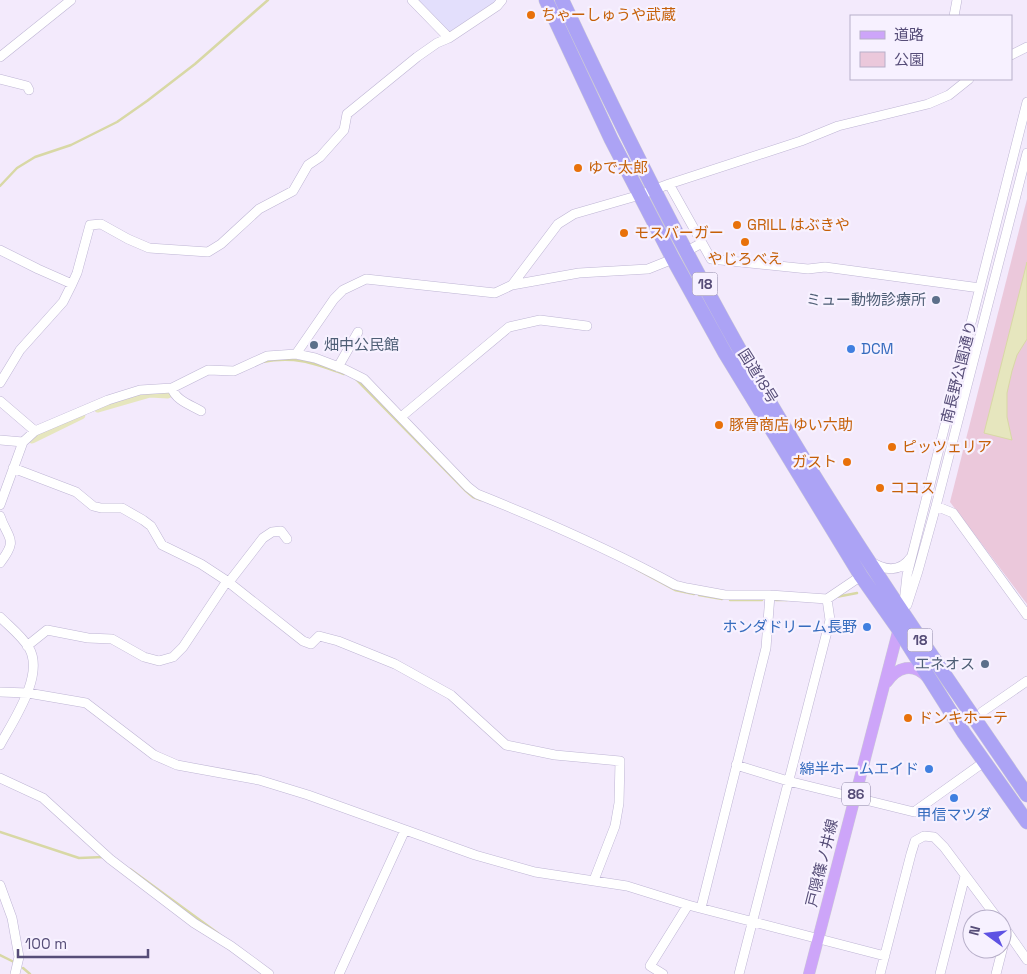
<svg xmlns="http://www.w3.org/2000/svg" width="1027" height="974" viewBox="0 0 1027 974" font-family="'Space Grotesk','Noto Sans JP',sans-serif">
<rect width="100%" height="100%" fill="#f3eafc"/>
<path fill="#e3dffc" d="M415,0h82l-4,5 -41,28 -5,-1z"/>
<path fill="#ebc8db" d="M1027,199v405l-77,-102z"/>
<path fill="#e6e6be" stroke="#d8d8a5" d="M1027,262v77l-10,16 -5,16 -5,22v24l5,23 -28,-7z"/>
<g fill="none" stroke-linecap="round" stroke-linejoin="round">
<path stroke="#d8d8a5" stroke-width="2.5" d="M0,186l17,-18 18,-11 36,-12 46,-23 30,-21 48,-37 73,-64
M262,362c34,-6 51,1 82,12
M356,379l110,112 7,6 8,3
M636,569l39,21 19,4
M699,595l23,4
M836,597l21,-4
M730,600h32
M776,600h11
M0,832l79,26 25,-1
M130,869l89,65
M0,955l14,7
M23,968l7,6"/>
<path stroke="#e6e6be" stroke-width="9" d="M98,408l52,-15 18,1
M32,439l49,-24"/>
<defs>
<path id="minor" d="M412,0l37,38 48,-32 5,-6
M954,16l3,-16
M1011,55l16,-8
M0,57l71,-57
M0,79l27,7 2,4
M669,184l33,59
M0,250l38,19 34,15 5,-11 13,-48 11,-1 27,15 21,9 59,4 13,-8 38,-35 34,-18 15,-26 12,-8 24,-27 3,-16 70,-57 20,-14 12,-5
M687,251l15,-8 9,16 97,10 17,-2 155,21
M512,285l67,-12 69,-4 25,-10
M296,354l38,-55 9,-9 23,-11 129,14 17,-8 46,-61 16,-10 66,-19 29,-11 132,-43 37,-15 90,-22 21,-9 20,-16
M338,367l20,-35
M0,383l20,-33 43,-48 9,-18
M172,388c3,12 19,17 29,23
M0,401l35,30
M401,417l108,-90 31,-7 47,6
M0,440l23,2
M13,468l63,24 17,14 8,2h21l21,12 8,6 11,19 39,19 26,17 76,60 8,3 8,-8 19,5 57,23 56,31 55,50 49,10 65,6 -1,42 -4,23 -21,54
M0,505l23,-63 12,-11 73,-31 32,-10 32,-2 36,-18 26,1 33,-15 29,-2 19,4 29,11 20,10 104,108 9,7c68,27 134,56 198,91l12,3 38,7h45l57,4 34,-23
M936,506l17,7 74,102
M0,516c8,24 19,22 0,47
M870,561c15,10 30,12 41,-4
M229,582l34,-44 9,-6 9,-1 6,8
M907,605l11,-34 18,-65 91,-353
M903,612l4,-37 120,-473
M0,617c10,10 22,19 29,31 16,27 -16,73 -29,97
M27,646l20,-16 41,8 24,1 32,18 15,4 14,-4 10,-10 44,-66
M0,692l28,1 58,10 68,52 23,10 82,15 49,15 167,60 60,17 92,14 61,19 197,51
M982,712l45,-31
M736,765l52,16 126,31 70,-50
M0,778l43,20 67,61 84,64 37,23 38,28
M0,885l12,33 7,39 -4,17
M701,908l65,-260 4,-53
M1002,924l25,36
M339,974l66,-144
M663,974l-13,-8 38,-61
M739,974l91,-354 -3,-21
M880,974l31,-120 4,-13 9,-5 10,1 10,10 54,72
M940,974l25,-98
M996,974l11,-43"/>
<path id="major" d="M887,682c10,-15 26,-20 40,-5
M809,974l91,-350"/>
<path id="highway" d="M546,0l65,139 62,120 52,94 136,223 38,54 65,103 63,89
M562,0c63,135 129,267 204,396 80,137 171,268 261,399"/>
</defs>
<use href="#minor" stroke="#beb5d4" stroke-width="10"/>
<use href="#major" stroke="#cccad6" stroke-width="12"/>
<use href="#highway" stroke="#cccad6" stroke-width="15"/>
<use href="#minor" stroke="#fff" stroke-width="9"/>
<use href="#major" stroke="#cda5f9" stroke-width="11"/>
<use href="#highway" stroke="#aca3f5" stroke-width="14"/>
</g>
<g fill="#e8710a" stroke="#f7f1ff" stroke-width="2">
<circle cx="531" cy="15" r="5"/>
<circle cx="578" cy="168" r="5"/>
<circle cx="737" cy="225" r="5"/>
<circle cx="624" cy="233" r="5"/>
<circle cx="745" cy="242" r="5"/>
<circle cx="719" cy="425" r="5"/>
<circle cx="892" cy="447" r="5"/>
<circle cx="847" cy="462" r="5"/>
<circle cx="880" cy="488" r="5"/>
<circle cx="908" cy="718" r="5"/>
</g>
<g fill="#5c6f8a" stroke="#f7f1ff" stroke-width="2">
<circle cx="936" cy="300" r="5"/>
<circle cx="314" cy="345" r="5"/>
<circle cx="985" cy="664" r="5"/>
</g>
<g fill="#3f7fe0" stroke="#f7f1ff" stroke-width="2">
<circle cx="851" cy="349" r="5"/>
<circle cx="867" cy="627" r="5"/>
<circle cx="929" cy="769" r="5"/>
<circle cx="954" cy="798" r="5"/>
</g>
<g text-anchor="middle" stroke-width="4.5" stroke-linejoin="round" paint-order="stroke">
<g fill="#f7f1ff" stroke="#867ea0" stroke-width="1">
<rect x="692.5" y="272.5" width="25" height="23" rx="4"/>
<rect x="907.5" y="628.5" width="25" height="23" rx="4"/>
<rect x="842" y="782.5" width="28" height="23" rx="4"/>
</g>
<g font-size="14" font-weight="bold" fill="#564d78">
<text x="705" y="289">18</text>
<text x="920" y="645">18</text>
<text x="856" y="799">86</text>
</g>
<g font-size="15" fill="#c56008" stroke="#f7f1ff" text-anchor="start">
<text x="541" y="20">ちゃーしゅうや武蔵</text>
<text x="588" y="173">ゆで太郎</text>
<text x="747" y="230">GRILL はぶきや</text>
<text x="634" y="238">モスバーガー</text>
<text x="745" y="264" text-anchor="middle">やじろべえ</text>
<text x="729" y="430">豚骨商店 ゆい六助</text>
<text x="902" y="452">ピッツェリア</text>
<text x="837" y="467" text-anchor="end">ガスト</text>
<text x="890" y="493">ココス</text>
<text x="918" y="723">ドンキホーテ</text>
</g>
<g font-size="15" fill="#4e5e75" stroke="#f7f1ff" text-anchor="end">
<text x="926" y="305">ミュー動物診療所</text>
<text x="324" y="350" text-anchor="start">畑中公民館</text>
<text x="975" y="669">エネオス</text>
</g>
<g font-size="15" fill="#366cbe" stroke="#f7f1ff" text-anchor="end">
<text x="861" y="354" text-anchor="start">DCM</text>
<text x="857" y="632">ホンダドリーム長野</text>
<text x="919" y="774">綿半ホームエイド</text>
<text x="954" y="820" text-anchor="middle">甲信マツダ</text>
</g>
<g font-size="15" fill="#564d78" stroke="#f7f1ff">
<text transform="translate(959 372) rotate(-76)" y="5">南長野公園通り</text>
<text transform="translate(758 376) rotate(58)" y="5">国道18号</text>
<text transform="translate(822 863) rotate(-76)" y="5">戸隠篠ノ井線</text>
</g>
</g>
<rect x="850" y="15" width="162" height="65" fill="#f7f1ff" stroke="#b7afc9"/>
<rect x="860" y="31" width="25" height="8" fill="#cda5f9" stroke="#b7afc9"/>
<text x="894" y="40" font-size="15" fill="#564d78">道路</text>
<rect x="860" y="52" width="25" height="15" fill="#ebc8db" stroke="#b7afc9"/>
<text x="894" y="65" font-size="15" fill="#564d78">公園</text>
<g transform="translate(987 934) rotate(285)"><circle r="24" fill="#f7f1ff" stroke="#b7afc9"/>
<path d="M0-4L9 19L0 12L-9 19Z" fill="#5e52e3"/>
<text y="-8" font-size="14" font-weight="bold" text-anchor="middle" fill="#564d78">N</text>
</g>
<path d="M18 949v8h130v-8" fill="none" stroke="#564d78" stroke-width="2.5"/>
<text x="25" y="949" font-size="15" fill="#564d78" stroke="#f7f1ff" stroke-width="4" paint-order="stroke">100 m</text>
</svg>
